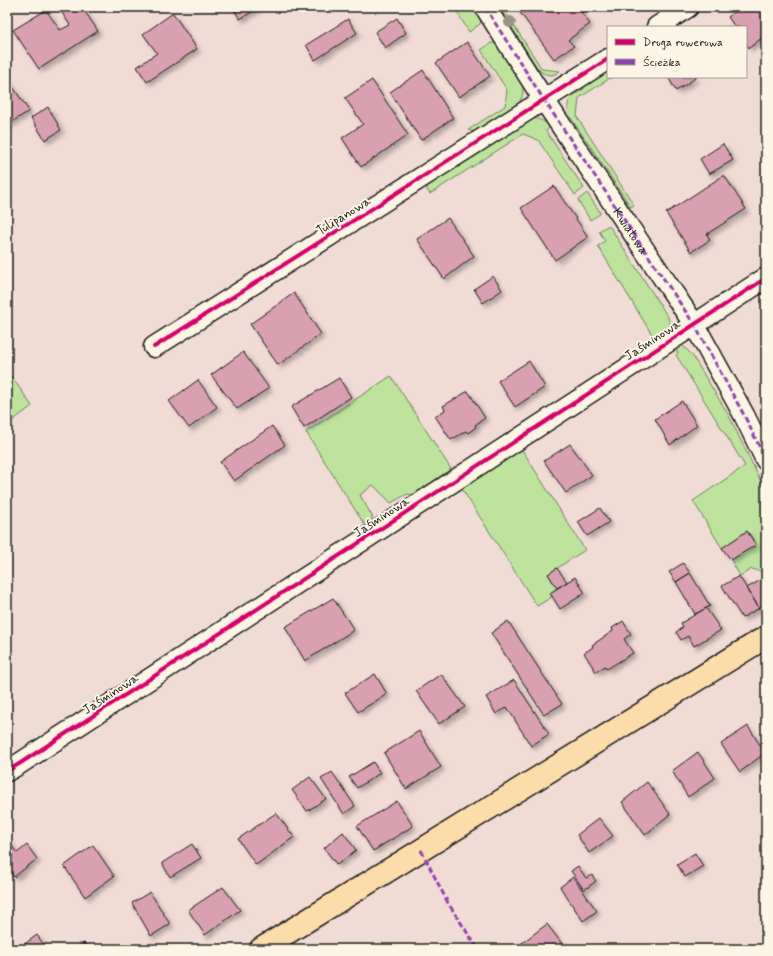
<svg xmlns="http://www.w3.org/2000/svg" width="773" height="956" viewBox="0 0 773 956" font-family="Mynerve,sans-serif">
<defs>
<filter id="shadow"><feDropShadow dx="3.5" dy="3.5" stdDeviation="2" flood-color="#0004"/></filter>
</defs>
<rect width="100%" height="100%" fill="#f1dcd5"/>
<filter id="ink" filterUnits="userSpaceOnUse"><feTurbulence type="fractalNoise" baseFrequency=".025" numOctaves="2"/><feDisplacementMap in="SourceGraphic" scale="8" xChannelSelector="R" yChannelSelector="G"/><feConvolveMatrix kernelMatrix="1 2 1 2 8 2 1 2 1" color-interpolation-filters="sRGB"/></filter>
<g filter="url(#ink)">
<path fill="#bee39d" stroke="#6d805c" d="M454,7h22l6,11 -2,6 -11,8z
M499,7h3l40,62 18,2c-7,6 -15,5 -22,-2z
M491,43l8,1c11,17 33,40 20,59l-44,29 -7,-2 37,-24 2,-16 -26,-40z
M608,68v9h4l-33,21 -2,19 57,88 -3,2 -62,-92c-4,-16 3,-19 15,-26l-3,-5z
M530,118c9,1 14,2 20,9l-4,4 38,57 -9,7 -37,-55 -15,-6 -93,60 -3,-4v-8z
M587,193l13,19v2l-10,6 -12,-20z
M607,226l3,1 58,90 4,13 -109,70h-4l95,-62 -56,-92 7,-5 -6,-10z
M680,343l12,12 36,59 38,78v81l-14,-4 -12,7 -9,-16 25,-16 -9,-13 -25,17 -29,-47 52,-35 -69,-111 2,-2 -4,-6z
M7,370l25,36 -25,19z
M391,376l60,93 -38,26 -6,-1 -16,9 -18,-18 -13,10 13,23 -9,6 -58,-92z
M521,448l64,102 -37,24 9,14 -7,5 2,4 -15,9 -77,-120z"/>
<path fill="#d8a0b1" stroke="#1c1c1c" filter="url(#shadow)" d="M72,7h10l16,24 -59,38 -26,-39 33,-20 14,20 10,-5 -8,-12z
M232,7h24l1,2 -17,10z
M516,7h31l2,4 6,-4h23l12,17 -22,16 6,6 -20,13z
M741,7h25v33l-3,-3 -14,11 -3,-4v-17h-11l-7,-10z
M173,13l24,36 -50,33 -10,-15 20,-14 -14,-19z
M397,18l9,15 -21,15 -10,-16z
M348,19l9,14 -42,27 -9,-15z
M467,42l23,34 -31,21 -23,-34z
M423,70l30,48 -32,22 -31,-48z
M668,77h29l-21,14z
M7,78l22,33 -22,14z
M372,80l36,55 -47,32 -19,-29 21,-14 -18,-26z
M48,107l13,23 -16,10 -14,-22z
M723,144l10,16 -24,14 -9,-15z
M724,175l22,34 -39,25 3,6 -19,12 -25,-39z
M554,186l34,51 -33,23 -34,-52z
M448,218l26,38 -30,23 -27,-40z
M493,276l9,14 -19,13 -9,-14z
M294,293l27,41 -43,31 -28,-41z
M243,352l26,36 -32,21 -26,-34z
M529,361l16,26 -30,20 -17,-26z
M339,378l12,19 -47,31 -13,-21z
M198,380l19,27 -28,21 -20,-27z
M468,391l17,27 -10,7 1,2 -8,6 -2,-2 -15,9 -16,-24 10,-6 -2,-4z
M682,401l15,24 -27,20 -15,-26z
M272,426l13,19 -51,36 -14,-19z
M570,444l22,31 -26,18 -22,-32z
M600,508l9,14 -22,14 -9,-14z
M747,531l9,14 -25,15 -9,-12z
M683,563l7,10 -14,9 -7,-10z
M557,568l10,14 -10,6 -9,-14z
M690,573l20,33 -15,8 -19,-32z
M739,576l20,32 -17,10 -20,-32z
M575,577l10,16 -25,16 -10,-16z
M764,578l2,2v23l-7,5 -12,-20z
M333,598l21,32 -49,31 -20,-34z
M706,608l15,22 -27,16 -6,-10 -7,4 -5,-8 7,-5 -2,-4z
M508,621l54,83 -18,11 -53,-82z
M623,621l8,13 -7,5 9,14 -26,16 -2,-3 -9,6 -12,-19 9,-6 -1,-2 21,-14 -1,-3z
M375,674l12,20 -29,18 -13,-19z
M441,674l24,33 -26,17 -23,-33z
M514,680l35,54 -18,12 -24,-39 -11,7 -10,-17z
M748,726l17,27 -25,19 -19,-28z
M419,731l22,36 -35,22 -22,-36z
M698,752l17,26 -27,19 -16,-26z
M373,762l7,11 -23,15 -8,-11z
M332,772l23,34 -11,8 -23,-35z
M310,777l16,22 -19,12 -15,-21z
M647,782l23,32 -25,21 -23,-33z
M397,801l16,25 -40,25 -16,-25z
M276,813l18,24 -38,28 -18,-26z
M599,818l14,18 -24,17 -12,-18z
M343,832l13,18 -19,15 -13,-17z
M7,839l10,14 10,-8 10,14 -23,18 -7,-9z
M192,844l9,14 -31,19 -8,-14z
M93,845l21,31 -29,21 -21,-31z
M695,853l8,13 -18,11 -8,-13z
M578,866l8,12 6,-3 4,6 -12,9 -13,-19z
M573,877l24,34 -14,10 -23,-34z
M223,887l17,23 -35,25 -17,-25z
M150,892l20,32 -19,12 -19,-33z
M547,924l19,25h-52z
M37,935l10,14h-28v-1z
M84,943l5,6h-11l-1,-1z"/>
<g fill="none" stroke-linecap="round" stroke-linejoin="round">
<defs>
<g id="minor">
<path id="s1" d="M485,7l59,93 150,224 50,91 22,45"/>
<path d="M657,27l31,-20"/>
<path d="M154,347l454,-288"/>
<path d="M7,771l12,-7 747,-486"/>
</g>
<path id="major" d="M261,949l505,-312"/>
</defs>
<use href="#minor" stroke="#1c1c1c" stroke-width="23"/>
<use href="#major" stroke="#1c1c1c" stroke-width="25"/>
<use href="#minor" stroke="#fcf5e5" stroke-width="20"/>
<use href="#major" stroke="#fbddab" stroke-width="22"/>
<path stroke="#8e44ad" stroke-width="3" stroke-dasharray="6 3" stroke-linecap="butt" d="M485,7l59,93 150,224 50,91 22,45
M421,850l27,53 30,46"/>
<defs>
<path id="cycleway" d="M154,347l454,-288
M7,771l12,-7 747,-486"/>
</defs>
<use href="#cycleway" stroke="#fcf5e5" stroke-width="6"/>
<use href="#cycleway" stroke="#d6006c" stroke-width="4"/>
</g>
<circle fill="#979385" cx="510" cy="22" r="6"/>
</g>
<g text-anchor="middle" stroke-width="4" stroke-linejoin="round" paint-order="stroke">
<g font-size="13" fill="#1c1c1c" stroke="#fcf5e5">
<text transform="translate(343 215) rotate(-32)" y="5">Tulipanowa</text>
<text dy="5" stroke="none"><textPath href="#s1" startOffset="267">Kwiatowa</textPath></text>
<text transform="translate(652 339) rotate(-33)" y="5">Jaśminowa</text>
<text transform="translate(381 516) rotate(-33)" y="5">Jaśminowa</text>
<text transform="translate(110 693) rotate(-33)" y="5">Jaśminowa</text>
</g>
</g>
<rect width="773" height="956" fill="none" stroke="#fcf5e5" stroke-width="24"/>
<rect x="12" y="12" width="749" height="932" fill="none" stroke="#1c1c1c" stroke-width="1.5" filter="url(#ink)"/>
<rect x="607" y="26" width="140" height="52" fill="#fcf5e5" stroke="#a29e95"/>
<rect x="615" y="39" width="20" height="6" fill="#d6006c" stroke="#a29e95"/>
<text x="643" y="46" font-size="12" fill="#1c1c1c">Droga rowerowa</text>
<rect x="615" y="59" width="20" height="6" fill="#8e44ad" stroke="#a29e95"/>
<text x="643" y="66" font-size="12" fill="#1c1c1c">Ścieżka</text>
</svg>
